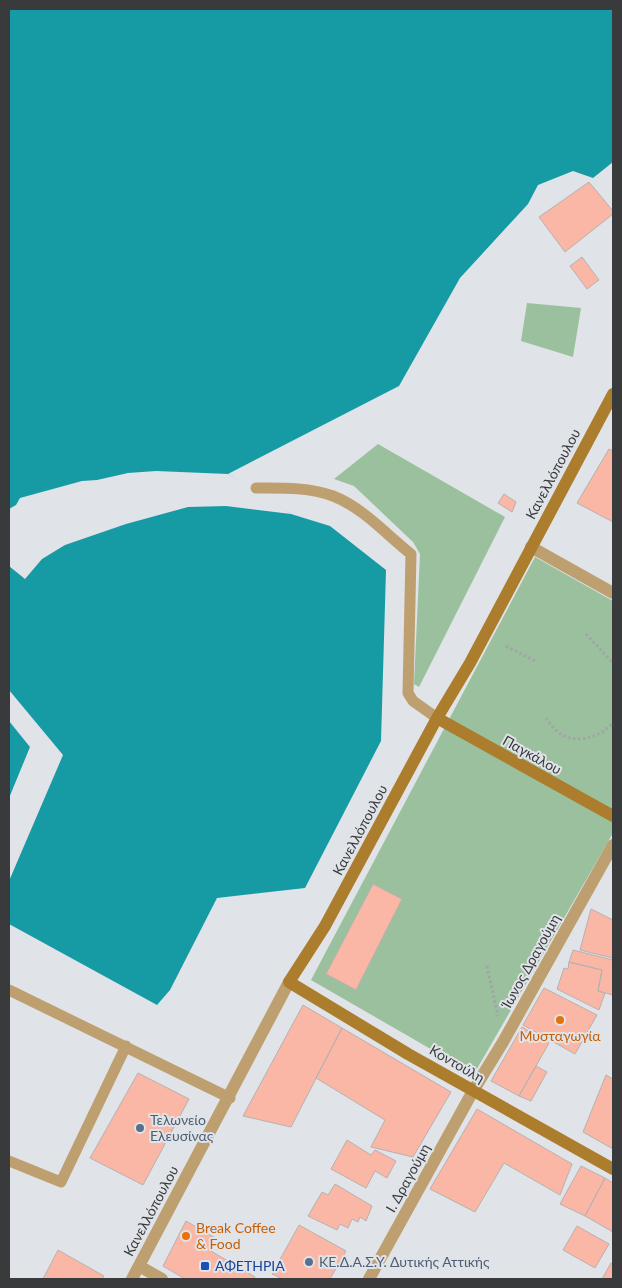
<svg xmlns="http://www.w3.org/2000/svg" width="622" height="1288" viewBox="0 0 622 1288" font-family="Lato,sans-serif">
<rect width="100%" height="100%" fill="#e0e3e7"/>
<path fill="#9bc09d" d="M527,303l54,5 -8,49 -52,-16z
M378,444l127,73 -86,170 -5,-3 6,-130 -7,-12 -59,-56 -20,-7z
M535,557l78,44v232l-139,241 -163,-94z"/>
<path fill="#169ba5" d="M9,9h604v153l-20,16 -20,-7 -35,14 -10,19 -68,74 -61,108 -171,88 63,40 39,12 56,44 -5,171 -76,147 -88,10 -47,92 -13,15 -148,-81z"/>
<path fill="#e0e3e7" d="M156,471l72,3 37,21 26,19 -65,-8 -38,1 -62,17 -61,21 -23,14 -17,20 -16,-13v-57l7,-4 4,-7 62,-17 15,-1 31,-7z
M9,690l54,65 -54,126v-83l21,-51 -21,-26z"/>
<path fill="#fab7a5" stroke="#b7b1b0" d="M589,182l24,29v3l-48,38 -26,-35z
M582,257l17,23 -12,9 -17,-23z
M609,449l4,2v71l-36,-19z
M504,494l12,8 -4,10 -14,-9z
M373,884l29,15 -46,91 -30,-16z
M591,909l22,11v38l-33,-8z
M573,950l40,10v35l-15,-4 4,-21 -33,-8z
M569,962l33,8 -4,21 7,2 -6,17 -42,-21 7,-21 4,1z
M544,988l53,27 -22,39 -52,-29z
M303,1005l39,23 -51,99 -48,-11z
M522,1027l27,16 -30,53 -28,-15z
M342,1028l109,64 -38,65 -42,-10 14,-27 -69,-42z
M536,1066l11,6 -16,29 -12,-5z
M138,1073l51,26 -46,86 -53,-27z
M606,1075l7,4v70l-30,-17z
M477,1109l95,55 -12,31 -56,-32 -29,49 -45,-23z
M347,1140l24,15 4,-5 21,11 -9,17 -12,-7 -9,17 -35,-19z
M581,1166l24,12 -20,38 -25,-12z
M605,1178l8,5v49l-28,-16z
M335,1184l37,22 -6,15 -6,-4 -2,5 -6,-3 -4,9 -8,-4 -3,6 -29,-14 14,-24 6,3z
M186,1221l31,18 -6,12 44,26 -1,2h-69l-22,-13z
M299,1225l47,26 -16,28h-47l-11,-5z
M577,1226l32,18 -14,24 -32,-18z
M58,1250l46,26 -2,3h-59z
M611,1263l2,1v15h-11z"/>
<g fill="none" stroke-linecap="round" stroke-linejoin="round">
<path stroke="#a2a4a7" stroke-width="3" stroke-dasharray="2.5 2.5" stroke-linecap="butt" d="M586,634l27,29
M506,646l31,16
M546,718c4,5 10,14 16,17 17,9 39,1 51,-12
M487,966l11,50"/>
<path stroke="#be9f70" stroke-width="11" d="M256,488c24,0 53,-1 77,8 29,11 54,39 78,58l-3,139 5,8 24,17
M9,990l221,108
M9,1161l52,21 65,-136"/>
<path stroke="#be9f70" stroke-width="12" d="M473,1091l30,-49 110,-197"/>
<path stroke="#be9f70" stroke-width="12" d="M531,547l82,46
M369,1279l104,-188"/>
<path stroke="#be9f70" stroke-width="12" d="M139,1266l23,13
M132,1279l157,-297"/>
<path stroke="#ab7d2c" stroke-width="12" d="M613,394l-143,269 -33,55 -112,208 -36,56 119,72 205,115
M437,718l176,98"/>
</g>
<g fill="#e8710a" stroke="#e0e3e7" stroke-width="2">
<circle cx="560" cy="1020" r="5"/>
<circle cx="186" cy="1236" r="5"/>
</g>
<g fill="#5c6f8a" stroke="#e0e3e7" stroke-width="2">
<circle cx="140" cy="1128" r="5"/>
<circle cx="309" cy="1262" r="5"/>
</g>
<rect fill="#1a4fb4" stroke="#e0e3e7" stroke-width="2" x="200" y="1261" width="10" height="10" rx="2.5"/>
<g text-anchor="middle" stroke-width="4" stroke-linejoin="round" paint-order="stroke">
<g font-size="14" fill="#393a3c" stroke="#e0e3e7">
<text transform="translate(553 474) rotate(-62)" y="5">Κανελλόπουλου</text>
<text transform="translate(532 755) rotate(29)" y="5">Παγκάλου</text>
<text transform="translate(360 830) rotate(-62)" y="5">Κανελλόπουλου</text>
<text transform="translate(531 961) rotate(-61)" y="5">Ίωνος Δραγούμη</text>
<text transform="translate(457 1064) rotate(30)" y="5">Κοντούλη</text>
<text transform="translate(408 1178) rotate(-61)" y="5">Ι. Δραγούμη</text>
<text transform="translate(151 1211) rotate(-62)" y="5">Κανελλόπουλου</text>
</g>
<g font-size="14" fill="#c56008" stroke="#e0e3e7">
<text x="560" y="1041">Μυσταγωγία</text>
<text x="196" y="1233" text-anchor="start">Break Coffee<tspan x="196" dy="16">&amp; Food</tspan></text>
</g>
<g font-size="14" fill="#4e5e75" stroke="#e0e3e7" text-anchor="start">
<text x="150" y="1125">Τελωνείο<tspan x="150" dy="16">Ελευσίνας</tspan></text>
<text x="319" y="1267">ΚΕ.Δ.Α.Σ.Υ. Δυτικής Αττικής</text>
</g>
<g font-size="14" fill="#164399" stroke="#e0e3e7" text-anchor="start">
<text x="215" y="1271">ΑΦΕΤΗΡΙΑ</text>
</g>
</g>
<rect width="622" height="1288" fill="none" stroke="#393a3c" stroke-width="20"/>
</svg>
